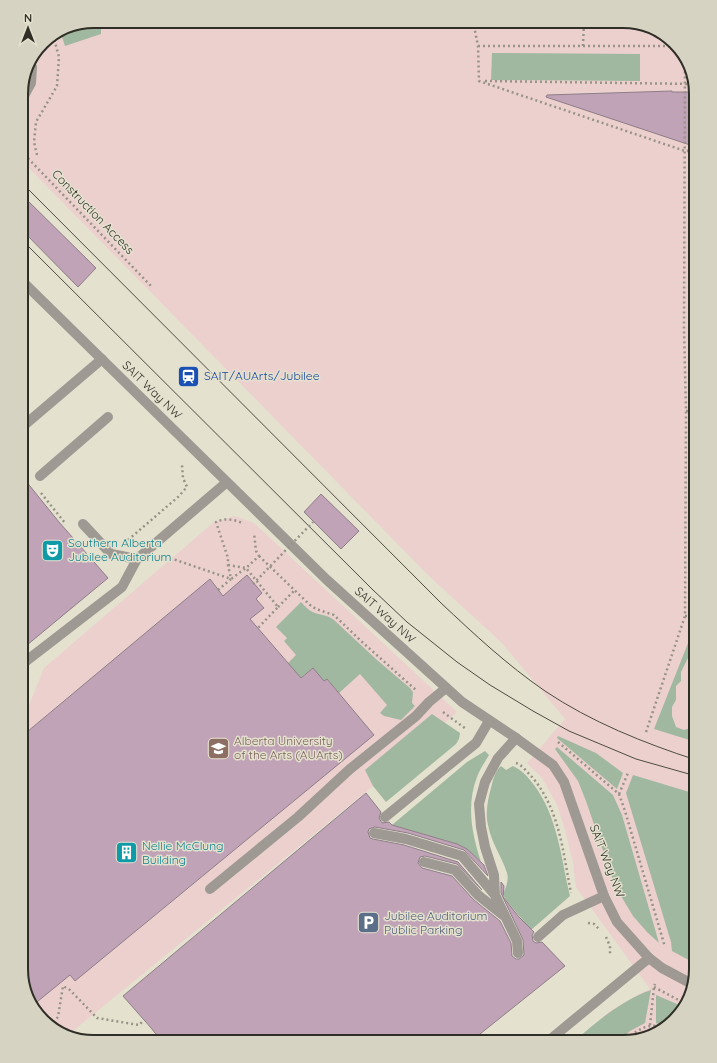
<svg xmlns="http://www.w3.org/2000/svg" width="717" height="1063" viewBox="0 0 717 1063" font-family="Quicksand,sans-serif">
<rect width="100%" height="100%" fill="#e5e1cf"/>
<path fill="#ebd0ce" d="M94,21h533l33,10 26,27 10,36v875l-10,37 -27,26 -36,10h-50l36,-30 30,-18 11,-5 -74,-102 -3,-24 -8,-33 -8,-25 -15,-27 -15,-15 38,-44 -63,-76 -73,-67 -408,-416v-70l22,-48 23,-16z
M235,516l19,7 203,189 -73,65 -316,258 -14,-5 -23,-25 -10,-36v-251l4,-3 19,-47 170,-146z"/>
<path fill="#a1b8a0" d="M94,21h7v13l-36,12 -5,-15 6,-5z
M492,53l148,1v27l-149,-1z
M696,209v111l-3,-1v-109z
M694,355h2v51h-3z
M692,417h4v189h-3z
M301,602c4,4 8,9 14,11 7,2 12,2 19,7l43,40 33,28 3,4 -1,11 3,3 -14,14 -17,-4 -4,-3 7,-8 -27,-31 -21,19 -12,-14 -3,2 -11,-13 -20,16 -12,-14 15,-15 -12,-14 3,-3 -11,-11z
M696,623v32l-6,-1 -9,18v9l-5,5v14l-4,7v9l4,11 8,3 12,-4v16l-42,-13z
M432,714l28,19 -1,6 -3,5 -70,58 -13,-16 -8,-16z
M558,736l38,17 27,20 -6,16 -60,-51z
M557,747l56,48 9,20 37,128 -12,-11 -14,-16 -18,-30 -29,-85 -8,-20 -23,-32z
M485,751l4,4c-4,7 -9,14 -12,22 -11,29 -5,57 4,85l-14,-13 -10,-5 -65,-19 75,-63z
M501,766l5,4 7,-4c9,4 15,11 21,19 24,32 27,73 36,111l-39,34 -26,-31 -2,-5c3,-6 6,-14 4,-21 -5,-16 -16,-31 -19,-48 -3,-12 0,-26 3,-37 2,-8 4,-17 10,-22z
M633,775l63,19v170l-24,-13 -1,-9 -45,-149z
M651,990l-6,33 -15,8 -13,11h-44c24,-20 47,-41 78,-52z
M656,995l28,12 -19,20 -9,-4z"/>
<path fill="#c0a3b6" stroke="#8e7e88" d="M672,91v1h23l1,55 -150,-50 1,-2z
M21,194l75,74 -18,19 -57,-58z
M21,475l38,47 49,56 -87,72z
M321,494l38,37 -18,18 -37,-37z
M247,575l15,18 -6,6 8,9 -14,11 51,59 12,-10 11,13 3,-2 47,56 -299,246 -5,-6 -38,31 -11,-37v-232l189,-158 13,17z
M366,793l15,19 -2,6 3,5 7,-1 3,3 65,19 10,5 17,16 4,11 -24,-26 -56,-17 -33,-6 -6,2 -1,3 2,6 3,1 31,6 54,17 24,28 -25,-26 -32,-8 -5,1 -2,6 4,5 30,8 22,24 26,21 11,22 1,13 4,3h3l5,-4 -1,-15 -22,-47v-11l3,4 -1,11 16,20 15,15 -2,3 1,6 3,2 6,-1 23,24 -95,76h-308l-10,-13 -29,-33z"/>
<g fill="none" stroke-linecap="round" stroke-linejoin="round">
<path stroke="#979487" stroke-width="2.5" stroke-dasharray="2 3" stroke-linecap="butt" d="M462,21l11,2
M473,21l5,25 1,35 206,70h11
M478,46h196
M583,46l1,-25
M485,81l208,3
M21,151l130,135
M687,151l9,-3
M37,155l-3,-13 2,-20 21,-36 2,-29 -6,-22
M686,411h10
M41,493l24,30
M128,540l50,-43 9,-10 -4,-9 -1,-13 -1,-2
M259,556l51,49 6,4 18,6 27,26 55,49
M170,558l61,21 15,-11 13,-12 -3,-5 -2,-18
M228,565l18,3 32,39 -20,21
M218,590l13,-11 -3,-14v-7l-12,-36c8,-4 18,-3 26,1
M278,607l17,-17
M685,616h11
M443,712l23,17
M646,732l39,-116 1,-205 -2,-82 1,-273
M558,742l61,52 6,17 40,136
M516,763c6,2 11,9 16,14 28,33 31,76 39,116
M619,794l9,-21
M588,923l6,1 6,6
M606,937l4,9v9
M654,987l32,17
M650,1025l4,-38 1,-3
M50,1026l8,-9 5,-31 7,4 27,28 42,7 5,-5
M623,1042c12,-10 24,-21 41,-14"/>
<path stroke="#9e9992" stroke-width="10" d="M516,738l-18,20 -13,24 -6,22 2,23 4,20 9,28 1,20 22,46 1,12
M385,817l91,-74 13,-22
M374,833l32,6 56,17 33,39
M424,862l31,8 23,25 25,20
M210,889l88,-72 52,-48 66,-53 13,-14 17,-14
M538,937l25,-22 41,-19
M547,1042l102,-84"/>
<path stroke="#9e9992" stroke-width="10" d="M21,101l10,-18 1,-16
M21,280l306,300 135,122 54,36 37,27 11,17 40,114 13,26 32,36 13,10 30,16
M21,428l81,-69
M40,476l68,-59
M83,524l28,30 26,5 90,-77
M21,665l101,-78 15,-28"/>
<path stroke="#4d4c42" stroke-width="1" d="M21,182l420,421c33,31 66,62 104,88 46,31 99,52 151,69
M21,239l352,351 34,32 50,40 33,23 43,26 36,20 67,28 60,17"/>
<path stroke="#979487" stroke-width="2.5" stroke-dasharray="2 3" stroke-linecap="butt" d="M253,584l60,-62"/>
</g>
<defs>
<symbol id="station-square" viewBox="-11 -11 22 22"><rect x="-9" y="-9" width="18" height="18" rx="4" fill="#1a4fb4" stroke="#e5e1cf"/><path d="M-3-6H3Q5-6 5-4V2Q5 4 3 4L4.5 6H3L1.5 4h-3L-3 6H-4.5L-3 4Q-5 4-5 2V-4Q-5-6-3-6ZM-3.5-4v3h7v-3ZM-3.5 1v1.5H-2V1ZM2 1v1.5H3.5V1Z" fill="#fff"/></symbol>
<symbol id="theatre-square" viewBox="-11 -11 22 22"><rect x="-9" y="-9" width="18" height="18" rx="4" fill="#0f9aa8" stroke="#e5e1cf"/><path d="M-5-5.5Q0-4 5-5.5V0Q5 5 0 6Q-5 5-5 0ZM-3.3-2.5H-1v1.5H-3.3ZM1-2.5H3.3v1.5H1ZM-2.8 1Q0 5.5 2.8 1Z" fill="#fff"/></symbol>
<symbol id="university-square" viewBox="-11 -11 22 22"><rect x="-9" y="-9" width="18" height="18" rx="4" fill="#8d6e63" stroke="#e5e1cf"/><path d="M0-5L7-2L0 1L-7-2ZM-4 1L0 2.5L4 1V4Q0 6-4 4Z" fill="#fff"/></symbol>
<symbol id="building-square" viewBox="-11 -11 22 22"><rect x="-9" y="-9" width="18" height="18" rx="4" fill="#0f9aa8" stroke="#e5e1cf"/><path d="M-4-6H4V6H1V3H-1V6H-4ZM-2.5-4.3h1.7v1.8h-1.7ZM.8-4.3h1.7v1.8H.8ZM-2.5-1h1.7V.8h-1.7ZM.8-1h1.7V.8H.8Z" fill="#fff"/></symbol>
<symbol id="parking-square" viewBox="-11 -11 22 22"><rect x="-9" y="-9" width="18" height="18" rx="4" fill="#5c6f8a" stroke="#e5e1cf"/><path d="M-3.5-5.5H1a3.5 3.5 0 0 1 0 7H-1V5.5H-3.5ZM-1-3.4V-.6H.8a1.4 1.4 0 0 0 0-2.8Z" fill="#fff"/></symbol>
</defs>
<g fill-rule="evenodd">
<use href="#station-square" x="176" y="364" width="25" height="25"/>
<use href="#theatre-square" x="40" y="538" width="25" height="25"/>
<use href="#university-square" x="206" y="736" width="25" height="25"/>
<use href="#building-square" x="114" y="840" width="25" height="25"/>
<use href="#parking-square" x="356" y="910" width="25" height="25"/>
</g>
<g text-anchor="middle" stroke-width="3" stroke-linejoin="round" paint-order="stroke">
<g font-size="12" fill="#302f27" stroke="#e5e1cf">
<text transform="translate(93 212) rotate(46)" y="4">Construction Access</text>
<text transform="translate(152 390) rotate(44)" y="4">SAIT Way NW</text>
<text transform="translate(385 615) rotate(42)" y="4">SAIT Way NW</text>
<text transform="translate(607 861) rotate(69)" y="4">SAIT Way NW</text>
</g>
<g font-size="12" fill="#164399" stroke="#e5e1cf" text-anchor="start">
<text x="204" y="380">SAIT/AUArts/Jubilee</text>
</g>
<g font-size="12" fill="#0d838f" stroke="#e5e1cf" text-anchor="start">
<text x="68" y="547">Southern Alberta<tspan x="68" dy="14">Jubilee Auditorium</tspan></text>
<text x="142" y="850">Nellie McClung<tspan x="142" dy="14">Building</tspan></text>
</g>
<g font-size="12" fill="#785e54" stroke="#e5e1cf" text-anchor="start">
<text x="234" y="745">Alberta University<tspan x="234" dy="14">of the Arts (AUArts)</tspan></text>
</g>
<g font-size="12" fill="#4e5e75" stroke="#e5e1cf" text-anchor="start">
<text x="384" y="920">Jubilee Auditorium<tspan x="384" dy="14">Public Parking</tspan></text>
</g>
</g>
<path d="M0 0H717V1063H0ZM94 28H623A66 66 0 0 1 689 94V969A66 66 0 0 1 623 1035H94A66 66 0 0 1 28 969V94A66 66 0 0 1 94 28Z" fill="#d7d3c2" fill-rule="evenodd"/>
<path fill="none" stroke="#302f27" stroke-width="2" d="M94 28H623A66 66 0 0 1 689 94V969A66 66 0 0 1 623 1035H94A66 66 0 0 1 28 969V94A66 66 0 0 1 94 28Z"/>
<g transform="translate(28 28)" stroke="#e5e1cf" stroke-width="3" paint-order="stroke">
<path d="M0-3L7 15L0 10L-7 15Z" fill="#302f27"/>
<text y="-6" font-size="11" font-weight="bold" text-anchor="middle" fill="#302f27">N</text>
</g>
</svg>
